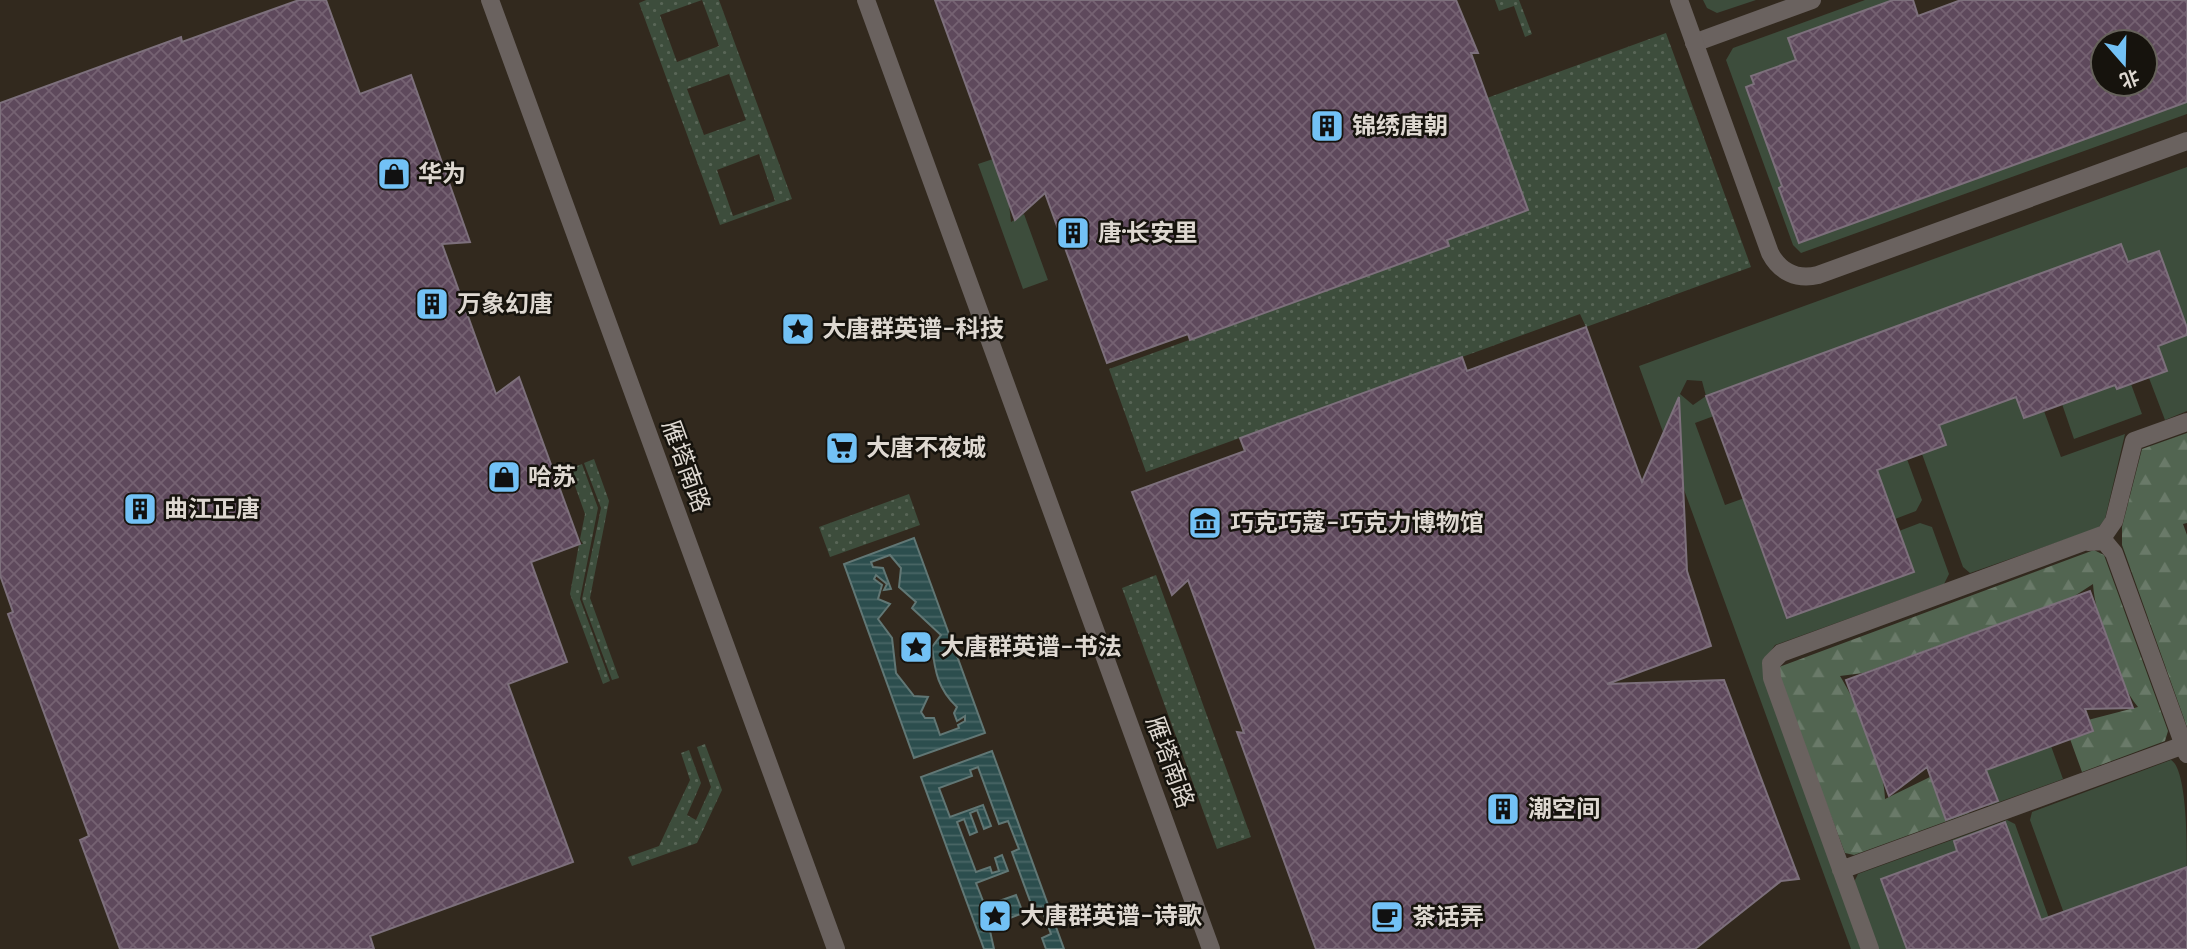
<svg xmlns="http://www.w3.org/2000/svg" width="2187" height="949" viewBox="0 0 2187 949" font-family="Merriweather,'Noto Sans SC',serif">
<defs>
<pattern id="forest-firs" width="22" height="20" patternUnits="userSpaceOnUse" patternTransform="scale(1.75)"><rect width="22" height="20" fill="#526551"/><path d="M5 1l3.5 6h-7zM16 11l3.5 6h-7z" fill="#6a7a69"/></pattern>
<pattern id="park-dots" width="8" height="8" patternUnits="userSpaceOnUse" patternTransform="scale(1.75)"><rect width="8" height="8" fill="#3d4d3c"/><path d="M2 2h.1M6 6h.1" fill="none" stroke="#596657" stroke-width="1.8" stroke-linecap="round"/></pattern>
<pattern id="water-rules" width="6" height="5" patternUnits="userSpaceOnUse" patternTransform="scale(1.75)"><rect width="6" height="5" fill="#2c4e4e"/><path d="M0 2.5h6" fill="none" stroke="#4a6766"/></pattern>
<pattern id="building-cross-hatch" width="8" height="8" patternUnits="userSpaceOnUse" patternTransform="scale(1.75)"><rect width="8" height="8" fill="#5e495c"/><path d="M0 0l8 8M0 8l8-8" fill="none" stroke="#756272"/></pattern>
</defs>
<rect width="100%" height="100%" fill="#32291e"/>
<path fill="#3d4d3c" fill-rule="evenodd" d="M1703,0h53l-39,13 -10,-5z
M1865,0h28l-89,57 -53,19 3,8 -8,3 44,97 -11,4 20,55 388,-141v12l-386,139 -8,-8 -67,-185 7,-12z
M993,159l16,45 2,18 13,-8 24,66 -25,9 -45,-125z
M2187,167v161l-59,-66 -7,-17 -406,147 7,21 -27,10 30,82 39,-14 -14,28 37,99 127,-46 -15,-41 21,-8 12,4 17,47 -5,10 -169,61 -11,16 99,288h-12l-212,-583zM1687,380l15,1 4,15 -13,9 -13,-11z
M2187,335v76l-22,9 -16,-42 18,-7 -10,-25z
M2111,372l6,17 14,-5 11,30 -68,25 -12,-35 25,-9z
M2016,397l8,21 20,-7 17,46 64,-23 -20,85 -7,9 -128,45 -7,-6 -41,-113 24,-9 -7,-20z
M1880,458l27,1 15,41 -6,11 -21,8 -17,-47 -43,16z
M2051,746l12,33 -75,27 -12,-33z
M2171,760c16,9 16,83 16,107l-119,43 1,17 -39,-107 2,-8z
M2007,820l8,4 39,108 -9,-1 -36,-98 -127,46 25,70h-30l-23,-67 4,-8z"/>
<path fill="url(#forest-firs)" d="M2187,433v90l-4,1 4,11v192l-65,-182v-18l20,-78z
M2094,550l10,5 64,176 -3,10 -83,31 -12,-33 18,-19 50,-13c-21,-25 -43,-91 -45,-123l-20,13 -210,76 -23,3c18,29 44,89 45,123l45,-22 5,11 22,-8 12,33 -115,42 -9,-2 -67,-177 1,-9z"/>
<path fill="url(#park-dots)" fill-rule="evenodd" d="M646,0h73l73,199 -72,26 -81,-222zM702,0l17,46 -42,16 -17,-47zM729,74l17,46 -42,15 -17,-46zM759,154l16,47 -42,15 -16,-46z
M1495,0h24l13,34 -7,3 -11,-31 -15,5z
M1666,33l85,234 -165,60 -6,-13 -434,158 -37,-103 340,-123 -2,-6 81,-30 -41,-112z
M594,459l15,42 -19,97 29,80 -7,2 -30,-81 19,-91 -17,-45z
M582,464l16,44 -18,91 30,82 -7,3 -33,-90 9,-50h4l-3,-5 5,-25 -16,-45z
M909,494l11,31 -90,32 -11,-30z
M1156,575l95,262 -34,12 -95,-261z
M705,744l17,46 -25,53 -65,23 -4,-9 31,-11 31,-66 -9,-27 8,-3 12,33 -14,32 9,5 15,-33 -14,-40z"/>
<path fill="url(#water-rules)" stroke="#617775" stroke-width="2" fill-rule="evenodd" d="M914,538l71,195 -71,25 -70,-194zM890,555l11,13 -2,19 17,15 -4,6 29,27 -9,12c3,25 6,42 25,60l-3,6 3,8 8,-5v5l-7,4 1,3 -19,7 -6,-17h-9l-4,-6 7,-15 -14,-1 -18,-23 -4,-35 -14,-19 12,-15 -12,-5 4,-14 -8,-6 2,-4 11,9 -3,6 7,-1 -8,-21 -10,-1 -2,-5z
M992,751l72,198h-18l-4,-11 9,-4 -10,-27 -8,2 -21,-57 7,-3 -11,-28 -9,3 -21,-57 -8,3 2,6 -33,12 11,29 33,-12 8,21 -7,3 -7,-19 -7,3 7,19 -7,3 -6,-16 -7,3 19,50 14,-5 2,6 7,-2 -4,-13 7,-3 6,16 -32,12 9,23 31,-11 7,18 -18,7 -5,-12 -14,5 8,36h-10l-63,-172z"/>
<path fill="url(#building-cross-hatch)" stroke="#7d707c" stroke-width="2" fill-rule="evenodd" d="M299,0h27l34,94 51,-19 59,167 -28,2 54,150 23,-17 61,167 -49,18 36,100 -59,22 65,178 -203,74 4,13h-254l-40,-109 9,-4 -81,-222 5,-2 -13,-37v-472l181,-66 1,5z
M935,0h521l22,53h-7l57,157 -81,30 2,6 -259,94 -2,-6 -81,29 -62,-170 -30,27z
M1893,0h20l5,16 43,-16h226v102l-388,141 -20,-55 3,-2 -36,-99 8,-3 -3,-8 45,-16 -8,-22zM2103,42h42v42h-42z
M2121,244l7,18 31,-11 28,77v7l-29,11 9,25 -50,18 -2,-4 -91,33 -8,-21 -77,28 7,20 -69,25 37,102 -127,46 -81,-222z
M1586,327l56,155 37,-85 8,174 24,75 -104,38 117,-4 75,199 -18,2 -86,68h-379l-79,-217 7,1 -56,-153 -16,15 -40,-103 113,-41 -5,-13 222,-81 5,14z
M2090,591l43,117 -48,1 8,22 -107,39 12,31 -52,19 -19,-53 -38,29 -43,-116z
M2005,822l36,98 146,-53v82h-280l-26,-70 76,-28 -3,-10z"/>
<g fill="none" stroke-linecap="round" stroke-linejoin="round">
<path stroke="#6a625f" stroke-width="18" d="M1694,43l118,-43
M2088,542l16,-1 10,12 73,201
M1841,870l343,-125
M1870,949l-98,-271 -1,-15 10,-10 324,-119 9,-13 20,-80 53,-19"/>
<path stroke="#6a625f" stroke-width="18" d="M490,0l346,949
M866,0l345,949
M1679,0l91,253c10,19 27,27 48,22l369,-134"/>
</g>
<defs>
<symbol id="building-square" viewBox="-11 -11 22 22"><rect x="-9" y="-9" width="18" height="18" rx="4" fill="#72c1f5" stroke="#16130d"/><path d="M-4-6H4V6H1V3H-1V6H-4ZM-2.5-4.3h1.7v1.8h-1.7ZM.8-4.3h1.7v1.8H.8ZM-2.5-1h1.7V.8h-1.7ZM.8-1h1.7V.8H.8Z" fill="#111"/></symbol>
<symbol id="shop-square" viewBox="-11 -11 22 22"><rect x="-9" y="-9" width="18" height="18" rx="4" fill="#72c1f5" stroke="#16130d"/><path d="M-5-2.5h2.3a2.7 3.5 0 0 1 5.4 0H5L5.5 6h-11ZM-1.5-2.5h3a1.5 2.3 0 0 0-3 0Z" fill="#111"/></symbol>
<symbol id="sight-square" viewBox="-11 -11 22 22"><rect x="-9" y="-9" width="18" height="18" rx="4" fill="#72c1f5" stroke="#16130d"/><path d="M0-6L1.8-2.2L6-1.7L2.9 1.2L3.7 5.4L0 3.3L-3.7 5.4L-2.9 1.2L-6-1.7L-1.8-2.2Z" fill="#111"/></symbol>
<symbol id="supermarket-square" viewBox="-11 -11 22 22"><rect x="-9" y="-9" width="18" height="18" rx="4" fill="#72c1f5" stroke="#16130d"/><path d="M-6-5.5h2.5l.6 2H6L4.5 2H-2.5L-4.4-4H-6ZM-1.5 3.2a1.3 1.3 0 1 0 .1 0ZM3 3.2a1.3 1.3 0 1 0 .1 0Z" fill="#111"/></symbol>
<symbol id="museum-square" viewBox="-11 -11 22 22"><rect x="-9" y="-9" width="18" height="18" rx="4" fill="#72c1f5" stroke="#16130d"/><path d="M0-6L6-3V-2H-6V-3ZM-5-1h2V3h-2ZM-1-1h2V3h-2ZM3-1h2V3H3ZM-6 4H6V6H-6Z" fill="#111"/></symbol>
<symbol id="cafe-square" viewBox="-11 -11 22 22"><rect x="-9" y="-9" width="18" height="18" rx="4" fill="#72c1f5" stroke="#16130d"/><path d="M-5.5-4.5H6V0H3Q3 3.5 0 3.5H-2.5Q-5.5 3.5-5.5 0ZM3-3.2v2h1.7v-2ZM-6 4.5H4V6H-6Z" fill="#111"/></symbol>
</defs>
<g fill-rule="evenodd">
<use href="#building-square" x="1308" y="107" width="38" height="38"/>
<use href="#shop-square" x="375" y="155" width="38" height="38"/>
<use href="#building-square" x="1054" y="214" width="38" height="38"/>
<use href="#building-square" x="413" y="285" width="38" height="38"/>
<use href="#sight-square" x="779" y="310" width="38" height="38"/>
<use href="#supermarket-square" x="823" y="429" width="38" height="38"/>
<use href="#shop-square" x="485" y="458" width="38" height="38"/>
<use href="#building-square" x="121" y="490" width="38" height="38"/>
<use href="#museum-square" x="1186" y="504" width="38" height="38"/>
<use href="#sight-square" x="897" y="628" width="38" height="38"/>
<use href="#building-square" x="1484" y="790" width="38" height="38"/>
<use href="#sight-square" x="976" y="897" width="38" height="38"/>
<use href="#cafe-square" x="1368" y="898" width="38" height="38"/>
</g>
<g text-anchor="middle" stroke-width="5" stroke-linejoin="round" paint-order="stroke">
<g font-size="24" font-weight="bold" fill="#ded8d1" stroke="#16130d" text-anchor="start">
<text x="1352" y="134">锦绣唐朝</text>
<text x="418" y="182">华为</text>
<text x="1098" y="241">唐·长安里</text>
<text x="457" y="312">万象幻唐</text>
<text x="822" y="337">大唐群英谱-科技</text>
<text x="866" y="456">大唐不夜城</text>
<text x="528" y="485">哈苏</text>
<text x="164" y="517">曲江正唐</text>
<text x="1230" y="531">巧克巧蔻-巧克力博物馆</text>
<text x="940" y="655">大唐群英谱-书法</text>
<text x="1528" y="817">潮空间</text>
<text x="1020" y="924">大唐群英谱-诗歌</text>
<text x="1412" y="925">茶话弄</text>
</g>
<g font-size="24" fill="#ded8d1" stroke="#16130d">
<text transform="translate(686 466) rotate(70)" y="8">雁塔南路</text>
<text transform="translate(1170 762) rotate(70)" y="8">雁塔南路</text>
</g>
</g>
<g transform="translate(2124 63) rotate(160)"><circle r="33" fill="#16130d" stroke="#66625b" stroke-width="2"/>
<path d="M0-5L12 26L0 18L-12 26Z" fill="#72c1f5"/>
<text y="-10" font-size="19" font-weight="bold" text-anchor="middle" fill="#ded8d1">北</text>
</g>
</svg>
